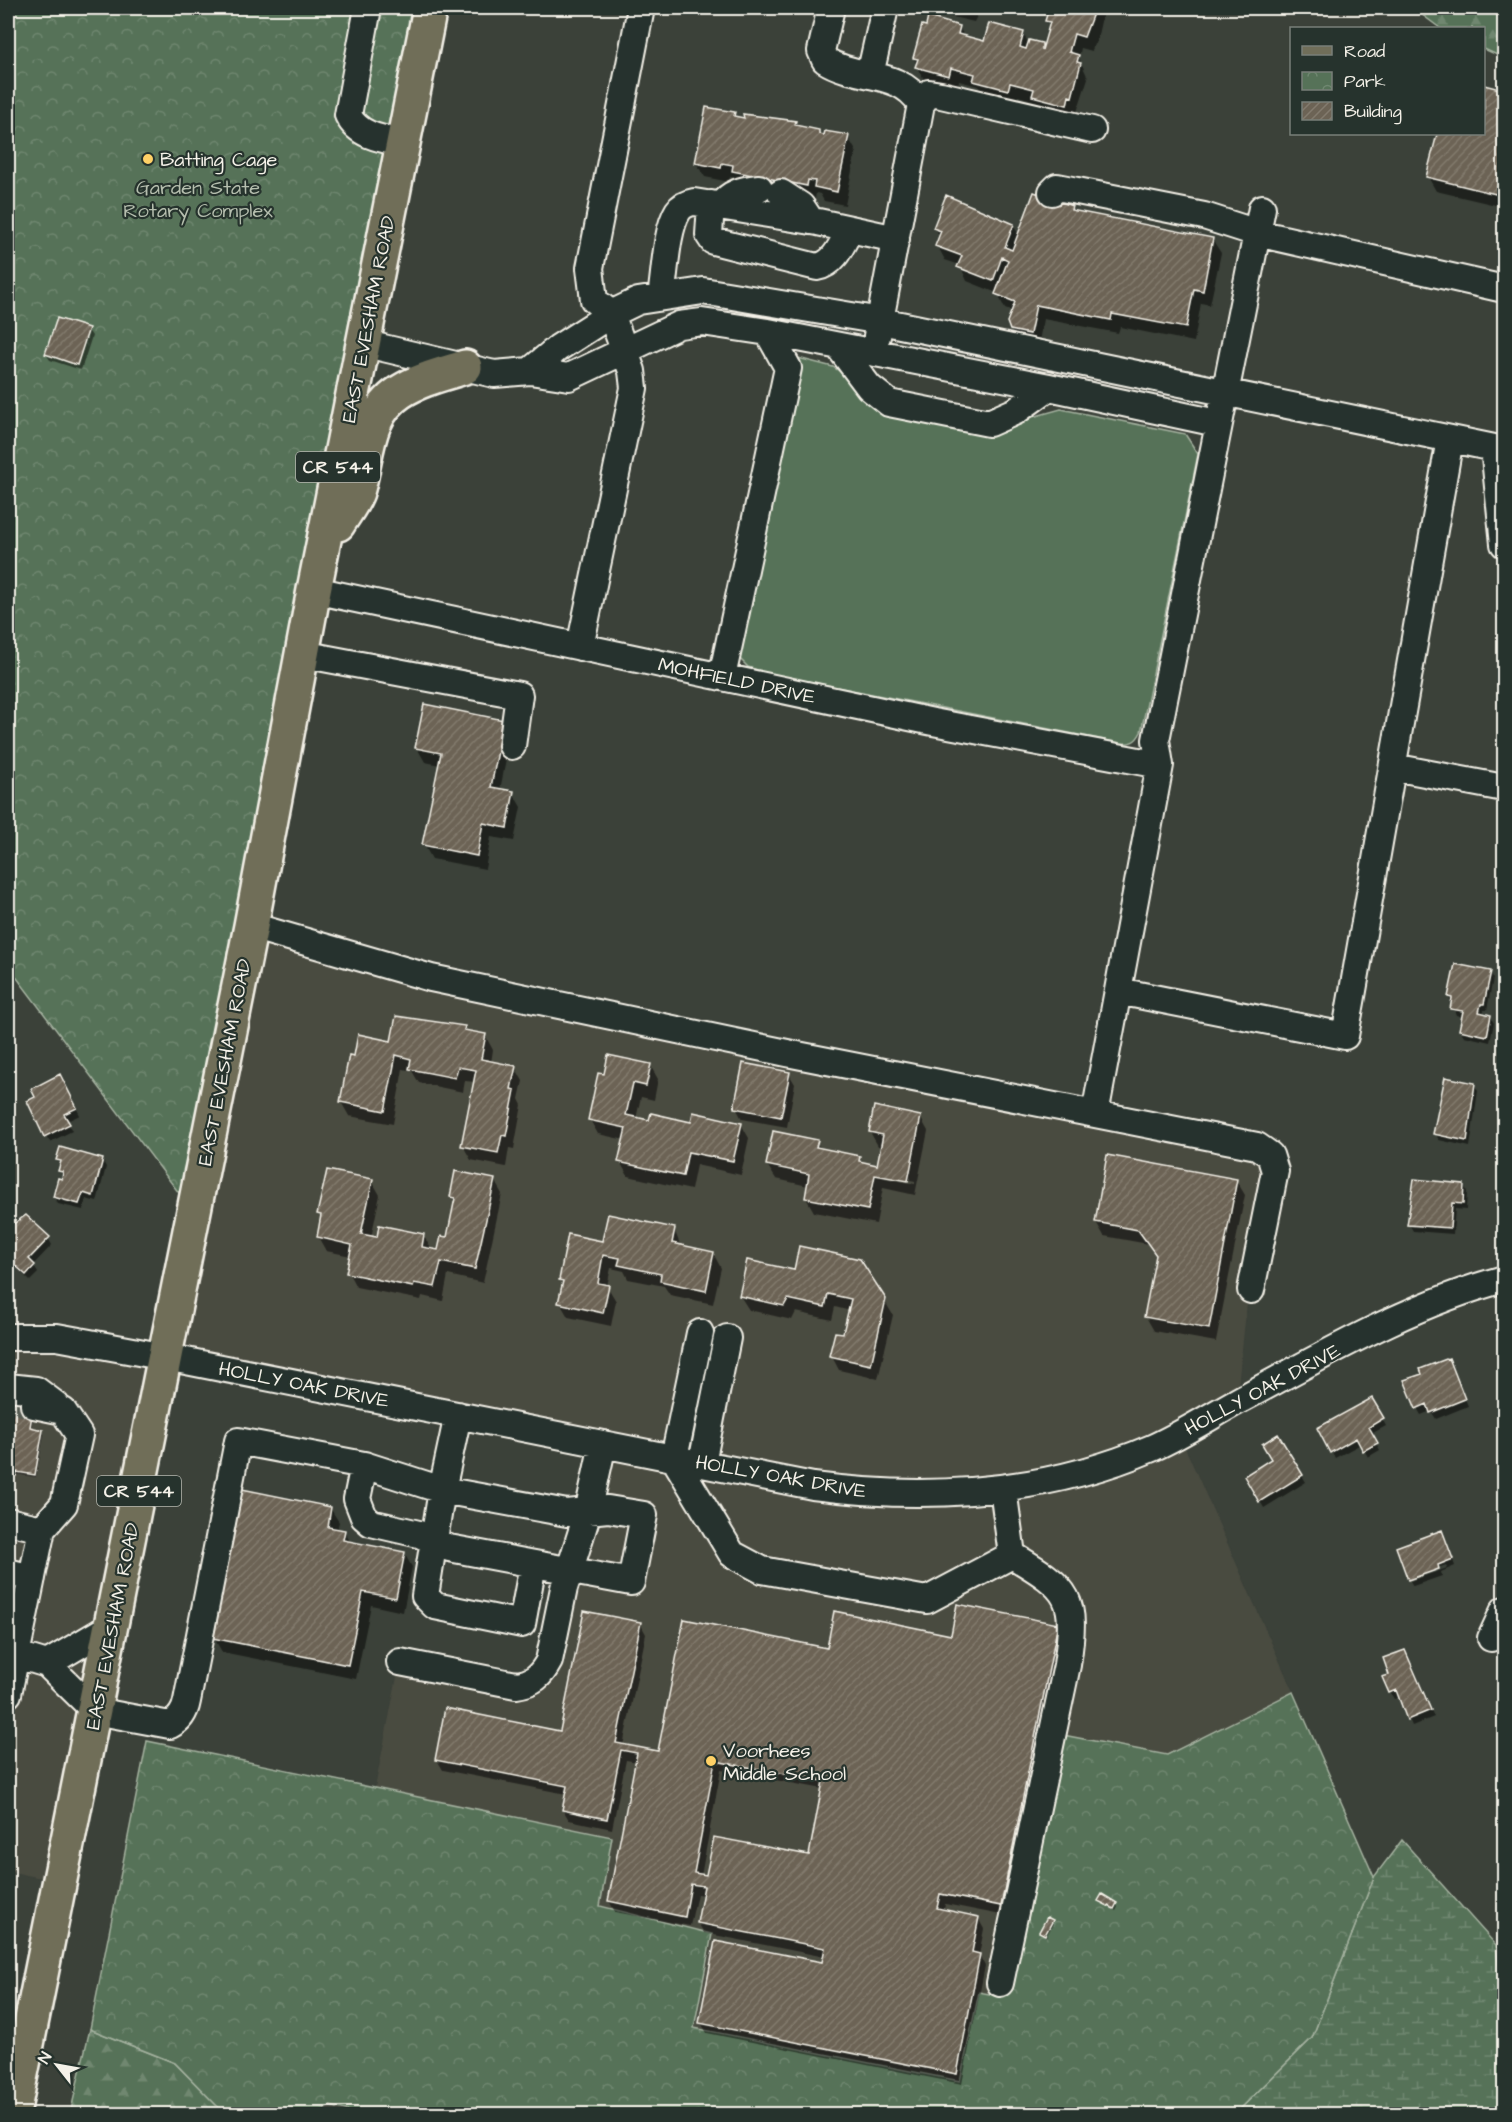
<svg xmlns="http://www.w3.org/2000/svg" width="1512" height="2122" viewBox="0 0 1512 2122" font-family="'Architects Daughter',sans-serif">
<defs>
<pattern id="forest-firs" width="22" height="20" patternUnits="userSpaceOnUse" patternTransform="scale(1.5)"><rect width="22" height="20" fill="#567258"/><path d="M5 1l3.5 6h-7zM16 11l3.5 6h-7z" fill="#6f8770"/></pattern>
<pattern id="wetland-marsh" width="20" height="14" patternUnits="userSpaceOnUse" patternTransform="scale(1.5)"><rect width="20" height="14" fill="#567258"/><path d="M1 5h8M5 5V1M11 12h8M15 12V8" fill="none" stroke="#6f8770"/></pattern>
<pattern id="park-crowns" width="20" height="18" patternUnits="userSpaceOnUse" patternTransform="scale(1.5)"><rect width="20" height="18" fill="#567258"/><path d="M2 6a3 3 0 1 1 6 0M12 15a3 3 0 1 1 6 0" fill="none" stroke="#6f8770"/></pattern>
<pattern id="building-hatch" width="6" height="6" patternUnits="userSpaceOnUse" patternTransform="scale(1.5)"><rect width="6" height="6" fill="#6c6355"/><path d="M-1 1l2-2M0 6l6-6M5 7l2-2" fill="none" stroke="#827a6d"/></pattern>
</defs>
<rect width="100%" height="100%" fill="#3b4139"/>
<filter id="ink" filterUnits="userSpaceOnUse"><feTurbulence type="fractalNoise" baseFrequency=".0167" numOctaves="2"/><feDisplacementMap in="SourceGraphic" scale="12" xChannelSelector="R" yChannelSelector="G"/><feConvolveMatrix kernelMatrix="1 2 1 2 8 2 1 2 1" color-interpolation-filters="sRGB"/></filter>
<g filter="url(#ink)">
<path fill="#4a4b41" d="M251,926l1013,223 -28,254 -57,31 114,258 -126,63 -120,-22 -47,263 -21,-4 -19,89 -266,-53 18,-94 -112,-28 12,-69 -237,-49 25,-126 136,16 67,-234 -437,-87 -105,525 -53,-11v-534l158,20z"/>
<path fill="#567258" stroke="#a5b2a0" stroke-width="1.5" d="M798,358l35,9 9,6 23,28 18,11 99,19 79,-22 124,25 13,20 -57,278c-5,10 -10,12 -21,11l-354,-70 -18,-6 -10,-10 59,-282z"/>
<path fill="url(#forest-firs)" stroke="#a5b2a0" stroke-width="1.5" d="M1413,8h91v50l-20,-9v-21h-44z
M90,2029l85,34 50,51h-155z"/>
<path fill="url(#wetland-marsh)" stroke="#a5b2a0" stroke-width="1.5" d="M1402,1840l94,105 8,66v103h-269l77,-76 62,-161z"/>
<path fill="url(#park-crowns)" stroke="#a5b2a0" stroke-width="1.5" d="M8,8h422l-236,1205 -186,-247z
M1293,1692l81,185 -62,161 -77,76h-873l-32,-8 -15,8h-90l-50,-51 -85,-34 57,-288 465,96 -12,69 112,28 -18,94 266,53 19,-89 21,4 47,-264 120,23z"/>
<path fill="#0007" fill-rule="evenodd" d="M937,8h44l-7,14 -34,-8z
M1051,8h53l-8,36h-2l-2,7 -11,-3 -2,10 9,20 -13,40 -33,-8 -4,-8 -20,-6 -2,8 -33,-9 -5,-9 -19,-5 -2,8 -32,-8 -8,-14 -3,-9 45,-31 6,11 20,5 38,-9 6,10 12,1 3,4 6,-23 -3,-6z
M1484,87l20,5v115l-68,-16 -8,-14 10,-43h46z
M734,114l2,4 59,4 3,5 20,4 3,5 27,1 8,14 -11,54 -21,-4 -4,-7 -4,-1 -1,6 -74,-14 -3,-7 -8,-1 -1,5 -24,-5 -9,-14z
M1071,207l3,5 138,27 9,14 -11,52 -9,-2 -7,39 -74,-15 -2,6 -75,-14 -5,29 -18,-4 -9,-14 2,-18 -8,-3 -8,-16 -30,-12 -7,-16 -15,-5 -8,-15 3,-8 -5,-9 78,-3 6,10z
M88,330l4,6 -11,34 -31,-10 -4,-6z
M511,735l-11,55 13,3 8,14 -7,34 -23,-4 -6,32 -53,-10 -8,-14 16,-80 -15,-3 -8,-14z
M1490,972l3,7 -6,31h-3l-1,5 7,1 4,7 -4,19 -26,-6 -4,-6 3,-13 -7,-2 -7,-18z
M464,1028l3,4 18,3 8,15 -2,13 24,4 8,14 -4,18 3,6 -8,44 -5,-1 -3,19 -35,-7 -8,-14 12,-64 -10,-1 -2,11 -44,-9 -7,-12 -9,-2 -10,55 -44,-8 -8,-14 14,-44 37,-16z
M8,1059l3,19 -3,1z
M650,1065l8,14 -4,21 -13,-3 -5,22 14,3 91,2 8,14 -8,37 -45,-10 -5,25 -63,-14 -8,-14 5,-22 -27,-6 -8,-14z
M789,1074l6,10 -8,43 -45,-8 -6,-11z
M63,1082l17,33 -13,6 5,10 -22,11 -4,-6z
M1474,1084l4,7 -8,56 -31,-7 -4,-7z
M920,1117l8,14 -13,64 -32,-7 -7,36 -62,-12 -8,-14 2,-12 -32,-7 -9,-14 50,-23 4,8 38,7 4,7 15,3 4,-20 -4,-1 -8,-14zM885,1175l30,6v3l-30,-6z
M58,1160h44l4,7 -9,35 -11,-3 -3,11 -25,-6 -4,-7 9,-20z
M494,1180l8,14 -19,89 -35,-8 -5,26 -21,-5 -1,4 -65,-13 -8,-15 3,-16 -25,-5 -8,-14 4,-18 -3,-5 53,-33 8,14 -9,43 52,-3 9,15 8,2 8,-13 7,-36 -4,-7z
M1236,1180l9,15 -29,147 -62,-11 -8,-14 11,-60 -9,-13 -44,-8 -8,-14z
M1464,1185l3,7 -1,18 -11,-1 -2,25 -40,-3 -4,-7z
M15,1222l33,16 4,7 -19,20 5,8 -8,8 -17,-17 -5,5v-40z
M674,1229l7,18 32,6 8,15 -8,36 -43,-9 -6,-9 -36,-7 -4,-8 -13,-3 -4,18 9,15 -5,25 -43,-9 -8,-14 4,-17 -4,-6 43,-37z
M748,1261l136,39 9,15 -15,64 -39,-9 -8,-15 13,-20 6,-24 -15,-4 -3,13 -36,-8 -4,8 -43,-10 -9,-14z
M1452,1366l16,40 -32,13 -5,-8 -10,4 -4,-7z
M8,1400l25,4 2,3 -4,22 13,5 -8,43 -28,-4z
M1372,1400l14,26 -15,8 9,16 -12,7 -7,-13 -26,14 -16,-29z
M1278,1436l28,46 -42,26 -18,-31 27,-17z
M330,1508l9,14 -2,8 7,1 7,12 53,10 8,14 -9,45 -32,-7 -15,74 -134,-27 -8,-14z
M1445,1538l10,28 -14,6 1,4 -29,10 -3,-5 37,-13 -1,-3 -37,13z
M640,1623l6,11 -23,112 36,7 169,-103 229,-25 6,11 -57,280 -61,-12 -1,7 34,7 6,11 -5,26 6,11 -23,118 -255,-51 -6,-10 123,-59 1,-7 -121,-24 -6,-10 6,-28 -7,-1 -7,32 -75,-14 -6,-11 28,-139 -11,-2 -14,69 -43,-9 -6,-10 3,-16 -123,-24 -6,-10 124,-28zM721,1770l102,19 -13,68 -103,20 -6,-1z
M1408,1658l26,59 -22,9 -12,-29 -6,2 -4,-7 1,-16z
M1100,1901l16,3 2,3 -2,4z
M1052,1921l1,3 -7,13 -5,-5z"/>
<path fill="url(#building-hatch)" stroke="#f4f1e8" stroke-width="1.5" fill-rule="evenodd" d="M1049,8h46l-11,29 -10,-3 -5,18 10,3 -2,7 4,1 -9,34 -3,-1 -2,9 -35,-9 2,-7 -24,-6 -2,7 -35,-9 2,-7 -24,-6 -2,8 -34,-9 3,-8 -5,-1 9,-33 4,1 2,-9 32,9 -2,8 26,7 5,-18 35,9 -4,15 6,2 3,-9 13,3v7l8,-28 -5,-1z
M1484,85l20,5v106l-78,-19 11,-43h47z
M706,107l29,5 -1,4 10,2 -1,-4 53,7 -1,4 24,5v4l5,1 1,-4 24,4 -12,57 -23,-5 1,-6 -7,-1 -1,6 -75,-15 1,-6 -11,-2 -1,5 -26,-5z
M1034,192l38,14 -1,4 142,28 -10,53 -9,-2 -8,39 -74,-14 -1,6 -75,-15 -6,29 -20,-4 -3,-8 8,-20 -20,-8 13,-34 -6,-3 -9,24 -36,-14 5,-11 -27,-10 6,-15 -8,-3 13,-33 68,29 -9,23 7,3z
M57,318l32,10 -12,37 -32,-11z
M424,704l80,16 -13,67 23,4 -7,37 -24,-5 -6,33 -55,-11 19,-92 -26,-5z
M1455,964l36,7 -7,33h-3l-2,8 12,3 -4,21 -28,-6 4,-19 -13,-2 2,-11 -4,-1z
M396,1016l69,10 -1,4 22,4 -5,25 35,7 -5,23 4,1 -9,46 -4,-1 -4,18 -37,-7 15,-76 -18,-3 -3,11 -46,-9 2,-10 -15,-4 -11,56 -45,-9 9,-47 5,1 4,-22 33,7z
M608,1055l43,9 -5,22 -13,-3 -7,32 23,5 2,-7 40,9 2,-10 49,11 -9,38 -45,-9 -5,24 -65,-14 8,-34 -38,-8 10,-47 6,1z
M743,1063l47,9 -9,45 -47,-9z
M60,1074l17,34 -13,6 6,10 -26,13 -17,-36 8,-4 -4,-8z
M1445,1077l30,6 -8,58 -34,-7z
M874,1106l47,10 -13,65 -33,-6 -7,35 -63,-12 4,-24 -43,-9 7,-34 45,9 -2,7 44,9 -1,5 18,4 6,-30 -14,-3z
M60,1147l43,12 -10,37 -10,-3 -4,11 -26,-7 5,-19 4,1 1,-7 -5,-1 3,-10 -5,-1z
M1107,1155l130,24 -28,150 -65,-12 12,-62 -18,-25 -43,-8z
M327,1170l46,9 -12,55 16,3 2,-12 45,9 -2,13 16,3 3,-14 6,1 8,-39 -5,-1 5,-26 40,8 -20,90 -34,-7 -6,25 -21,-4 -1,4 -67,-14 6,-28 -35,-8 4,-22 -4,-1z
M1414,1179l50,5 -1,20 -11,-1 -2,25 -43,-3z
M608,1214l67,14 -3,15 42,9 -8,39 -46,-10 1,-7 -43,-9 2,-7 -17,-3 -5,28 11,2 -6,28 -45,-10 5,-22 -4,-1 9,-46 34,7z
M26,1215l24,22 -21,22 6,6 -9,10 -18,-16v-31z
M799,1246l61,13 26,40 -15,66 -42,-9 6,-24 8,1 8,-34 -23,-5 -3,13 -37,-8 -4,7 -45,-10 8,-36 47,10z
M1449,1358l16,41 -35,14 -3,-9 -11,5 -12,-29 18,-6 -2,-5z
M8,1398l26,5 -4,24 13,3 -8,45 -18,-3 -1,4 -8,-1z
M1372,1398l12,20 -15,9 9,16 -15,8 -7,-13 -26,15 -13,-25z
M1278,1434l25,41 -44,27 -15,-26 27,-17 -9,-15z
M242,1489l89,18 -3,20 17,3 -2,10 62,12 -9,46 -33,-6 -15,73 -136,-27z
M1442,1530l11,29 -15,6 1,4 -31,11 -12,-33z
M957,1604l101,20 -57,282 -61,-12 -3,14 42,9 -7,35 8,2 -23,120 -258,-51 16,-82 107,21 3,-14 -128,-25 7,-37 -13,-2 -6,33 -77,-16 29,-148 -16,-3 -14,69 -45,-9 5,-24 -132,-26 10,-52 115,23 24,-120 57,11 -25,121 42,8 26,-132 143,29 7,-37 117,24zM715,1761l108,20 -14,74 -95,-18 -8,38 -12,-2z
M1405,1650l26,60 -24,10 -11,-30 -7,3 -7,-16 7,-2 -6,-17z
M1500,1872h4v17h-4z
M1102,1894l15,9 -3,6 -16,-8z
M1047,1917l6,3 -8,15 -6,-3z"/>
<g fill="none" stroke-linecap="round" stroke-linejoin="round">
<path stroke="#575b53" stroke-width="26" stroke-dasharray="26 13" stroke-linecap="butt" d="M8,1400l26,5"/>
<defs>
<path id="minor" d="M368,8l-20,107c10,21 34,24 55,28
M831,8l-10,43 4,9c31,20 75,9 96,44l-44,232
M870,75l15,-67
M921,104l8,-11 12,2 151,35
M1052,192l5,-5 147,29 53,17 247,56
M781,193l20,13 10,15
M711,204l-2,31 4,6 104,26c18,-3 25,-23 33,-38
M720,206c11,-14 22,-16 39,-18
M661,297c4,-23 5,-67 17,-86 4,-6 10,-8 16,-9l124,20 78,17
M362,343l132,31 36,-3 39,6 110,-52 23,-3 66,10 281,55 168,36
M839,347l30,40 20,16 100,20 27,-12 33,-24
M530,371l28,-23 53,-34 27,-13 65,-10 178,30 623,129
M1494,448l10,96
M314,590l619,132 227,43
M580,647l54,-259 -2,-17 -21,-57 -17,-14 -4,-32 51,-260
M302,654l217,41 -7,51
M722,677l66,-309 -20,-36
M1393,767l111,21
M251,926l180,52 356,75 470,93 13,9 5,16 -24,119
M1118,991l227,45 105,-597
M1095,1114l65,-349 -4,-25 106,-532
M700,1333l-26,125 58,96 30,16 165,30 85,-45
M8,1337h49l109,20 647,129c116,15 231,8 339,-38 29,-13 57,-31 84,-46 86,-46 174,-98 268,-123
M8,1387l28,3 20,15
M458,1415l-16,75 -17,106 10,10 87,18 11,-60
M702,1463l25,-125
M1003,1489l9,66
M8,1521l34,8
M8,1572l24,6
M1491,1638l13,-28
M8,1652l39,12 48,47 75,14c10,-5 15,-13 17,-24l51,-260 126,24 78,25 125,23 41,-4 36,6 -13,67 -182,-34 -30,-14 -48,-11 -7,-6 -7,-18 7,-34
M400,1662l116,23c17,-2 25,-9 33,-24l15,-73 24,-76 15,-68
M47,1664l66,-39
M8,1694l34,-165 22,-25 15,-69 -16,-24 -29,-6
M1000,1983l67,-318c10,-68 4,-75 -55,-110"/>
<path id="major" d="M338,524c6,-10 15,-21 19,-32 11,-36 8,-77 43,-100 20,-13 43,-18 65,-25
M13,2114l238,-1188 63,-336 116,-582"/>
</defs>
<use href="#minor" stroke="#f4f1e8" stroke-width="30"/>
<use href="#major" stroke="#f4f1e8" stroke-width="38"/>
<use href="#minor" stroke="#26332d" stroke-width="26"/>
<use href="#major" stroke="#706e59" stroke-width="33"/>
</g>
</g>
<g fill="#ffd166" stroke="#26332d" stroke-width="2">
<circle cx="148" cy="159" r="6"/>
<circle cx="711" cy="1761" r="6"/>
</g>
<g text-anchor="middle" stroke-width="4.5" stroke-linejoin="round" paint-order="stroke">
<g fill="#26332d" stroke="#b6b8b0" stroke-width="1.5">
<rect x="296" y="452" width="84" height="30" rx="4.5"/>
<rect x="97" y="1476" width="84" height="30" rx="4.5"/>
</g>
<g font-size="18" font-weight="bold" fill="#f4f1e8">
<text x="338" y="473">CR 544</text>
<text x="139" y="1497">CR 544</text>
</g>
<g font-size="20" fill="#f4f1e8" stroke="#26332d" text-anchor="start">
<text x="160" y="166">Batting Cage</text>
<text x="723" y="1757">Voorhees<tspan x="723" dy="23">Middle School</tspan></text>
</g>
<g font-size="20" fill="#b5beae" stroke="#26332d">
<text x="198" y="194">Garden State<tspan x="198" dy="23">Rotary Complex</tspan></text>
</g>
<g font-size="20" fill="#f4f1e8" stroke="#26332d">
<text transform="translate(368 319) rotate(-79)" y="7">EAST EVESHAM ROAD</text>
<text transform="translate(737 680) rotate(12)" y="7">MOHFIELD DRIVE</text>
<text transform="translate(224 1062) rotate(-79)" y="7">EAST EVESHAM ROAD</text>
<text transform="translate(304 1384) rotate(11)" y="7">HOLLY OAK DRIVE</text>
<text transform="translate(1262 1389) rotate(-28)" y="7">HOLLY OAK DRIVE</text>
<text transform="translate(781 1476) rotate(10)" y="7">HOLLY OAK DRIVE</text>
<text transform="translate(112 1626) rotate(-79)" y="7">EAST EVESHAM ROAD</text>
</g>
</g>
<rect width="1512" height="2122" fill="none" stroke="#26332d" stroke-width="30"/>
<rect x="15" y="15" width="1482" height="2092" fill="none" stroke="#f4f1e8" stroke-width="2" filter="url(#ink)"/>
<rect x="1290" y="27" width="195" height="108" fill="#26332d" stroke="#787f78" stroke-width="1.5"/>
<rect x="1302" y="46" width="30" height="9" fill="#706e59" stroke="#787f78" stroke-width="1.5"/>
<text x="1344" y="57" font-size="18" fill="#f4f1e8">Road</text>
<rect x="1302" y="72" width="30" height="18" fill="url(#park-crowns)" stroke="#787f78" stroke-width="1.5"/>
<text x="1344" y="87" font-size="18" fill="#f4f1e8">Park</text>
<rect x="1302" y="102" width="30" height="18" fill="url(#building-hatch)" stroke="#787f78" stroke-width="1.5"/>
<text x="1344" y="117" font-size="18" fill="#f4f1e8">Building</text>
<g transform="translate(57 2065) rotate(301)" stroke="#26332d" stroke-width="4.5" paint-order="stroke">
<path d="M0-4.5L10 22L0 15L-10 22Z" fill="#f4f1e8"/>
<text y="-9" font-size="16" font-weight="bold" text-anchor="middle" fill="#f4f1e8">N</text>
</g>
</svg>
